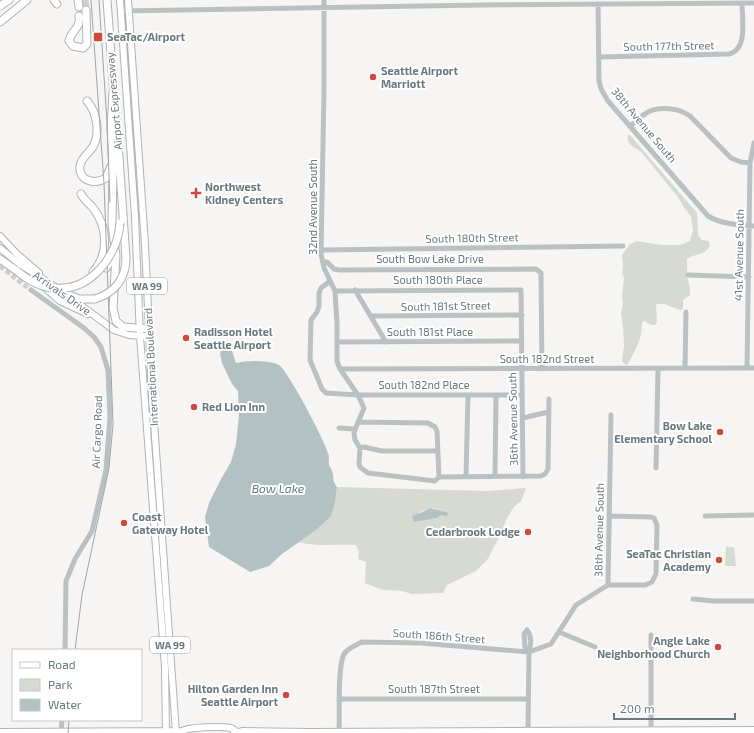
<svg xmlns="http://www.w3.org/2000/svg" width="754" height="733" viewBox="0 0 754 733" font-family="'Exo 2',sans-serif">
<rect width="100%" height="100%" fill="#f6f5f3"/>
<path fill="#d6dad3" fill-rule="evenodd" d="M628,135h2l67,78 1,22 4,5 6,1 2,4c-4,11 -15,8 -23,14v18l3,10v8l-7,5v9l-3,1 -16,-6h-8l1,18 -2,3h-4l-6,-4h-2c-2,5 -1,8 -2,13 0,5 -10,26 -14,31l-4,-2 -1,-3 2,-14 -1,-18 -2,-15 2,-9 -1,-7 2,-19 -2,-4 1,-7 -1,-12 8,-11 7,-3 24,4h19l10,-4 3,-11 -2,-14c-6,-6 -9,-13 -14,-20 -12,-14 -23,-29 -35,-43 -6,-6 -17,-8 -14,-18z
M337,487l151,4 38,-3 -5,13 -7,6 -7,11 -7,18 -13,24 -11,11 -29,14 -4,8 -31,1 -10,-3 -19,-1 -18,-7 1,-21 -8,-3 1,-7 -3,-7c-20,-1 -39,2 -58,-3l18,-12 19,-28zM434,508l6,3 5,1 -8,6 -23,3 6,-9z
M726,547h8l2,19h-11z"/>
<path fill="#b4c1c3" d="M222,348h9l5,15c10,-3 34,-3 43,2 8,4 46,76 49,88 2,4 0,8 1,12 1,3 2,2 3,6 3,8 -1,7 5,16l-2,15 -4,14 -15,14 -34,24 -13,12 -19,6 -41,-25 -4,-30 4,-14 12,-24 10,-17 5,-18 3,-28 -1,-25 -6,-7 -10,-21 -2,-9z
M430,508l19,5 -3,3 -5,-1 -4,3 -23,4 -2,-6c6,-3 13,-4 18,-8z"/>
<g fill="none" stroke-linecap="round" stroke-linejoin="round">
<path stroke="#ccd0d0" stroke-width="5" stroke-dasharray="5 2.5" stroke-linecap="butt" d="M0,266l31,24"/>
<path stroke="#ccd0d0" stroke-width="7" stroke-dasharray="7 3.5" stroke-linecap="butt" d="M85,0l1,10"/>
<defs>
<path id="major" d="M120,0l15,217 5,119 25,331 1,66
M128,0l17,244 7,150 24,339
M0,236l17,18 22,19
M0,248l23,19
M21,265l36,23
M43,286l17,15 28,13
M68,296l46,34 15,5 15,1
M0,732l182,-1c7,-4 40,-5 49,-3 2,1 4,2 5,4
M234,733l9,-2 67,1 444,-2"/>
<path id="highway" d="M54,0l3,4
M78,0l1,7
M107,0l7,96
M0,6l9,-6
M79,16c2,13 -8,14 -10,25l4,5 10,2 4,-4 -1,-34
M0,22l27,-22
M113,92l-2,35 2,45 -1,52 4,32 -3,52 3,13 7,6 26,2
M87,101c10,11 14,34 5,47 -4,6 -11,10 -12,18 -2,15 15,19 26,12l5,-12
M116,114l10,144
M81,194c3,6 8,9 12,14 15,19 16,46 0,64
M0,259l17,12
M106,268l9,-14
M64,293l15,6h16"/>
</defs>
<use href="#major" stroke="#afb4b6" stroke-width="8"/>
<use href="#highway" stroke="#afb3b5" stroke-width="9"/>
<path stroke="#bbc0c2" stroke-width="5" d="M324,0v90l-3,164 3,14 11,23 2,33v37l3,8 18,26 6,13 -10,24 1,8 5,8 -1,16 1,3 8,6 67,8 4,-4 102,-1 4,-2 3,-5 1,-70
M598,4l1,77 2,8 7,12 100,115c13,8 31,9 46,10
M121,11l361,-6 272,-2
M599,57l130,-3c19,-4 13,-35 13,-51
M630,126c6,-4 11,-10 18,-14 12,-6 31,-4 42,4l41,42 10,4 9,1
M321,250l302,-4
M323,263l4,-1 7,7 5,1 197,-1 5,4v2l1,94
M688,275l61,2
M330,281l-9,7 -2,5v13l-2,6 -6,8 -1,40 12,29 4,4 32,2h164
M31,290l53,38 10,9 7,10 7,23 2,47 -4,53 -14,61 -17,28 -9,22 -1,69
M355,290l31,52
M335,291l186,-1 2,187
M371,316l151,-1
M338,342l184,-1
M685,368l1,-56
M747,368l3,-205 4,-20
M340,369l414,-1
M523,418l25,-6
M358,422l70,1 7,4 2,4 2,46
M339,428l16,1
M611,439h46
M360,448l4,-1 18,4h55
M656,468l2,-99
M466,476l2,-81
M495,476l1,-81
M705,516l49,-1
M608,585l3,-170
M608,585h37l7,-3 4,-8 1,-49 -3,-7 -3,-1 -42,-1
M693,599l21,2h40
M527,630c4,5 5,14 2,19l-1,82
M527,630l-3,4 1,13 4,2
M559,632l36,15
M651,635v95l2,2
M340,699h188
M61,732l1,-12
M339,732c1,-16 -2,-65 5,-78 4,-6 12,-9 18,-12l59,1 108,9 22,-8 25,-39 32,-20"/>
<use href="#major" stroke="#fff" stroke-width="6"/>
<use href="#highway" stroke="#fff" stroke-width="7"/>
<path stroke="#9ea5a8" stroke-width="1" d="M99,0l8,122 3,80
M75,650l7,-55 27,-127 4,-44 -9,-241 -13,-183
M68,733l1,-13"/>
<defs>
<path id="highway-bridge" d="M17,271c11,9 24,17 39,17 35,3 62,-33 64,-65
M95,299c20,-6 31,-21 31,-41"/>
</defs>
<use href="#highway-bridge" stroke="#afb3b5" stroke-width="9" stroke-linecap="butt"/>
<use href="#highway-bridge" stroke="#fff" stroke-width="7"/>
</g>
<g fill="#ce4a3b" stroke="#fff" stroke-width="1.5">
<rect x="93" y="32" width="10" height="10" rx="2"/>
<circle cx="373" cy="77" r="4"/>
<path d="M194 187h4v4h4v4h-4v4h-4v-4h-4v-4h4z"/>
<circle cx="186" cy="338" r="4"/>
<circle cx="194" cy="407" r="4"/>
<circle cx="720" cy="432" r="4"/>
<circle cx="124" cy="523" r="4"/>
<circle cx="528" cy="532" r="4"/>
<circle cx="719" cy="560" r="4"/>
<circle cx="718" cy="647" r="4"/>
<circle cx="286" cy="695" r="4"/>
</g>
<g text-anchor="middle" stroke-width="4" stroke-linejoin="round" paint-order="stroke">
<g fill="#fff" stroke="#96a1a6" stroke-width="1">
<rect x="127" y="278" width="40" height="16" rx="3"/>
<rect x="150" y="637" width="40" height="16" rx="3"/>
</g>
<g font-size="10" font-weight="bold" fill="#697980">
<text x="147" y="290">WA 99</text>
<text x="170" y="649">WA 99</text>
</g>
<g font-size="11" font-weight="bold" fill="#697980" stroke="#fff" text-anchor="start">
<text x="107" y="41">SeaTac/Airport</text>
<text x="381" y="75">Seattle Airport<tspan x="381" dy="13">Marriott</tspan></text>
<text x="205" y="191">Northwest<tspan x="205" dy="13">Kidney Centers</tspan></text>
<text x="194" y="336">Radisson Hotel<tspan x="194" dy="13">Seattle Airport</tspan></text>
<text x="202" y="411">Red Lion Inn</text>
<text x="712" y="430" text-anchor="end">Bow Lake<tspan x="712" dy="13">Elementary School</tspan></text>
<text x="132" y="521">Coast<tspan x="132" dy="13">Gateway Hotel</tspan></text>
<text x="520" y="536" text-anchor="end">Cedarbrook Lodge</text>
<text x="711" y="558" text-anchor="end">SeaTac Christian<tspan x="711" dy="13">Academy</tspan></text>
<text x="710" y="645" text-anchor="end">Angle Lake<tspan x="710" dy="13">Neighborhood Church</tspan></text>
<text x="278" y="693" text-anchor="end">Hilton Garden Inn<tspan x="278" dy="13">Seattle Airport</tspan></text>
</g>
<g font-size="11" fill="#697980" stroke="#fff">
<text transform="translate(669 46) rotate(-1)" y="4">South 177th Street</text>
<text transform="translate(114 101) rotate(-95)" y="4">Airport Expressway</text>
<text transform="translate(644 125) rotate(50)" y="4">38th Avenue South</text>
<text transform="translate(313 207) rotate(-90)" y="4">32nd Avenue South</text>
<text transform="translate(472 238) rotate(-1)" y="4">South 180th Street</text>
<text transform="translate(739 255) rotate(-89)" y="4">41st Avenue South</text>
<text x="430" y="263">South Bow Lake Drive</text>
<text x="438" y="284">South 180th Place</text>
<text transform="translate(62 293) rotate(35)" y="4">Arrivals Drive</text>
<text transform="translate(446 306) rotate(-1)" y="4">South 181st Street</text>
<text x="430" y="336">South 181st Place</text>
<text x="547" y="363">South 182nd Street</text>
<text transform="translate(151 367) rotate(-93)" y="4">International Boulevard</text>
<text x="424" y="389">South 182nd Place</text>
<text transform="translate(513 419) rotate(-91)" y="4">36th Avenue South</text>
<text transform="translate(97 432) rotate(-88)" y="4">Air Cargo Road</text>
<text transform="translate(599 530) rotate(-89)" y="4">38th Avenue South</text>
<text transform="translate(439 636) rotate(4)" y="4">South 186th Street</text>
<text x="434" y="693">South 187th Street</text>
</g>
<g font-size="12" font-style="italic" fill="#647a7d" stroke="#fff">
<text x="278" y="493">Bow Lake</text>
</g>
</g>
<rect x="12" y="649" width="130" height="72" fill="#ffffff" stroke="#c3c9cc"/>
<rect x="20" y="662" width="20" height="6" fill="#ffffff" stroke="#c3c9cc"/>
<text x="48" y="669" font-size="12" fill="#697980">Road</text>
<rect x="20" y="679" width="20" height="12" fill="#d6dad3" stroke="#c3c9cc"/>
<text x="48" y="689" font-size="12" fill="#697980">Park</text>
<rect x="20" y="699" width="20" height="12" fill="#b4c1c3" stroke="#c3c9cc"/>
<text x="48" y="709" font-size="12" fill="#697980">Water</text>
<path d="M614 713v6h121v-6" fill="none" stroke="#697980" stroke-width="2"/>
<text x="620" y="713" font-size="12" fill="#697980" stroke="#ffffff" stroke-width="3" paint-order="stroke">200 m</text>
</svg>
